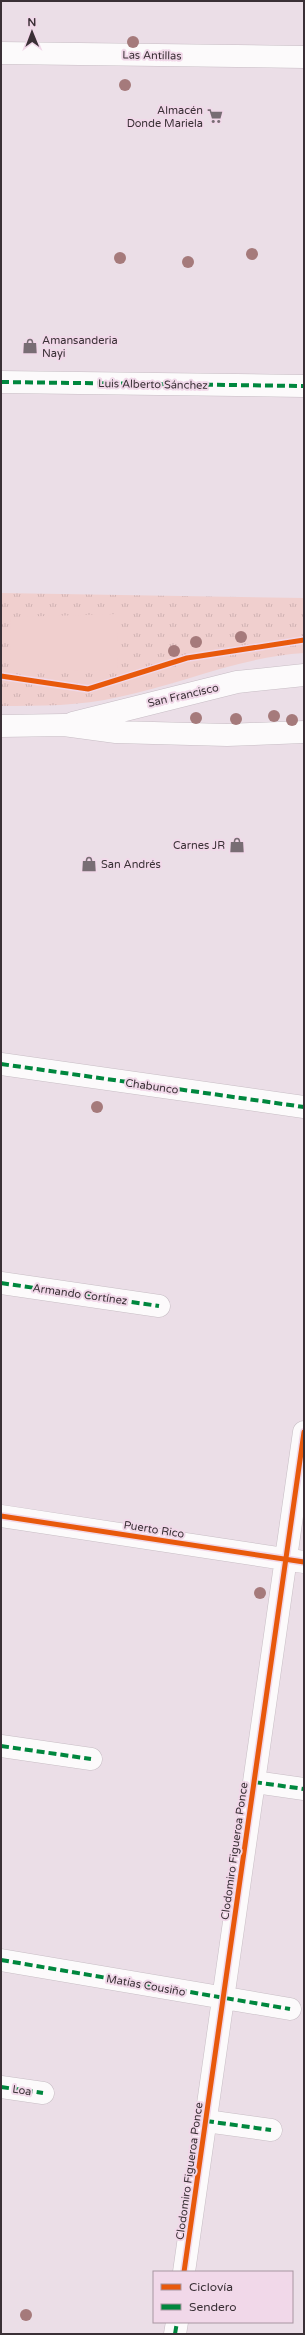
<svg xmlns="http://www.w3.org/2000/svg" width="305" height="2335" viewBox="0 0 305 2335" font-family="'Varela Round',sans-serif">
<defs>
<pattern id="grass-tufts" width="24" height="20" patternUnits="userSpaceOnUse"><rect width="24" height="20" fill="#f0cfce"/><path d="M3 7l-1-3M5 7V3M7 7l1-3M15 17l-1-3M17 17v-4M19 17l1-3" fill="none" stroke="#cfb2b2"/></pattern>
</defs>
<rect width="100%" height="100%" fill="#ebdee7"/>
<path fill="url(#grass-tufts)" d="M1,593l303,5v55c-64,4 -123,31 -185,44 -39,9 -78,9 -118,9z"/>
<path fill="#f0cfce" d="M117,614l1,56 -107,2 -1,-55z"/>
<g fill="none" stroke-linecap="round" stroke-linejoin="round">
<defs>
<path id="minor" d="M1,53l303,4
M1,382l303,4
M1,1064l303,43
M1,1283l158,23
M1,1516l303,46
M1,1746l90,13
M254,1782l50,7
M1,1960l289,49
M1,2087l42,6
M206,2121l65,9
M184,2272l120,-840
M175,2334l2,-12"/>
<path id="secondary" d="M73,723l164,-41 67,-7
M1,726l63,-1 52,7 111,3 77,-3"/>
</defs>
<use href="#minor" stroke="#c7bdc4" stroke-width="23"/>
<use href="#secondary" stroke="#c7bdc4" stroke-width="23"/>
<use href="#minor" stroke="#fcfafb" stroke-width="22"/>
<use href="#secondary" stroke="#fcfafb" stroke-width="22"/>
<path stroke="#00873e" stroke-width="4" stroke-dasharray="8 4" stroke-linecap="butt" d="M1,382l303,4
M1,1064l303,43
M1,1283l158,23
M1,1746l90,13
M254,1782l50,7
M1,1960l289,49
M1,2087l42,6
M206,2121l65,9
M175,2334l2,-12"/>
<defs>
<path id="cycleway" d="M1,676l87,13 99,-31 117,-18
M1,1516l303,46
M184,2272l120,-840"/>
</defs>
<use href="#cycleway" stroke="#f1d8e9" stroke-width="8"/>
<use href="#cycleway" stroke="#e8590c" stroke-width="5"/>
</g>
<g fill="#a57a7b">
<circle cx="133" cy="42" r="6"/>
<circle cx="125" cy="85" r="6"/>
<circle cx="252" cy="254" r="6"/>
<circle cx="120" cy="258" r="6"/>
<circle cx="188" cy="262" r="6"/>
<circle cx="241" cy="637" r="6"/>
<circle cx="196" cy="642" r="6"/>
<circle cx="174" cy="651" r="6"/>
<circle cx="274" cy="716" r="6"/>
<circle cx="196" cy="718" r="6"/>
<circle cx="236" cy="719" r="6"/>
<circle cx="292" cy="720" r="6"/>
<circle cx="97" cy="1107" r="6"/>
<circle cx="260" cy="1593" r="6"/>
<circle cx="26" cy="2315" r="6"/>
</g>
<defs>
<symbol id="supermarket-bare" viewBox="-9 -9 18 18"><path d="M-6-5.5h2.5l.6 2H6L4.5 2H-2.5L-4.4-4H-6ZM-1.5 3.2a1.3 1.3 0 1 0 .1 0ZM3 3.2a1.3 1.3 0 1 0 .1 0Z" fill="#786d74" stroke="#f1d8e9" stroke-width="2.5" paint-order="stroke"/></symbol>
<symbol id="shop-bare" viewBox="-9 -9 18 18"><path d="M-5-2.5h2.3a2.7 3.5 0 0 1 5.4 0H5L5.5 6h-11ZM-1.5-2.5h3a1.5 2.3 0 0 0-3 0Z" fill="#786d74" stroke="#f1d8e9" stroke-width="2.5" paint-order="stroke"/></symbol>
</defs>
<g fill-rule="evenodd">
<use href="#supermarket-bare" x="204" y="105" width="22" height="22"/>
<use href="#shop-bare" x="19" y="335" width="22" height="22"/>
<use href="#shop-bare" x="226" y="834" width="22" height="22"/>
<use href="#shop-bare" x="78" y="853" width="22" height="22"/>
</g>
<g text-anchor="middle" stroke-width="4" stroke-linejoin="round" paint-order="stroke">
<g font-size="11" fill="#3a3036" stroke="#f1d8e9">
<text transform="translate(152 55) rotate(1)" y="4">Las Antillas</text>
<text transform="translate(153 384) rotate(1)" y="4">Luis Alberto Sánchez</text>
<text transform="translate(183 695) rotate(-13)" y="4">San Francisco</text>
<text transform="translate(152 1086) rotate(8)" y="4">Chabunco</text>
<text transform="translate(80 1294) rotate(8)" y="4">Armando Cortínez</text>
<text transform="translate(154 1529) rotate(9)" y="4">Puerto Rico</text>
<text transform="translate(234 1851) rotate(-82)" y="4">Clodomiro Figueroa Ponce</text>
<text transform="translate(146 1985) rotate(10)" y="4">Matías Cousiño</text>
<text transform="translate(22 2090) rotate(8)" y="4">Loa</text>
<text transform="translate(189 2171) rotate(-82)" y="4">Clodomiro Figueroa Ponce</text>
</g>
<g font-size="11" fill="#3a3036" stroke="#f1d8e9" text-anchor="end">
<text x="203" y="114">Almacén<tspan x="203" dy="13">Donde Mariela</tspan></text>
<text x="42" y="344" text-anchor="start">Amansanderia<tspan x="42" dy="13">Nayi</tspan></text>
<text x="225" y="849">Carnes JR</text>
<text x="101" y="868" text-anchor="start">San Andrés</text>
</g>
</g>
<rect width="305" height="2335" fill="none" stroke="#3a3036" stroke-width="4"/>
<rect x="153" y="2271" width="140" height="52" fill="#f1d8e9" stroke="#a895a1"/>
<rect x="161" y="2284" width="20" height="6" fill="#e8590c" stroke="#a895a1"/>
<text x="189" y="2291" font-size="12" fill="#3a3036">Ciclovía</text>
<rect x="161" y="2304" width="20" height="6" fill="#00873e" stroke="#a895a1"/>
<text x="189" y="2311" font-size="12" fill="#3a3036">Sendero</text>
<g transform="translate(32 32) rotate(359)" stroke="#f1d8e9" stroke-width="3" paint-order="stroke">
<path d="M0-3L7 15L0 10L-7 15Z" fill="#3a3036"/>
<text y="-6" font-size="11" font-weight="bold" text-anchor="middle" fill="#3a3036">N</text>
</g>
</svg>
